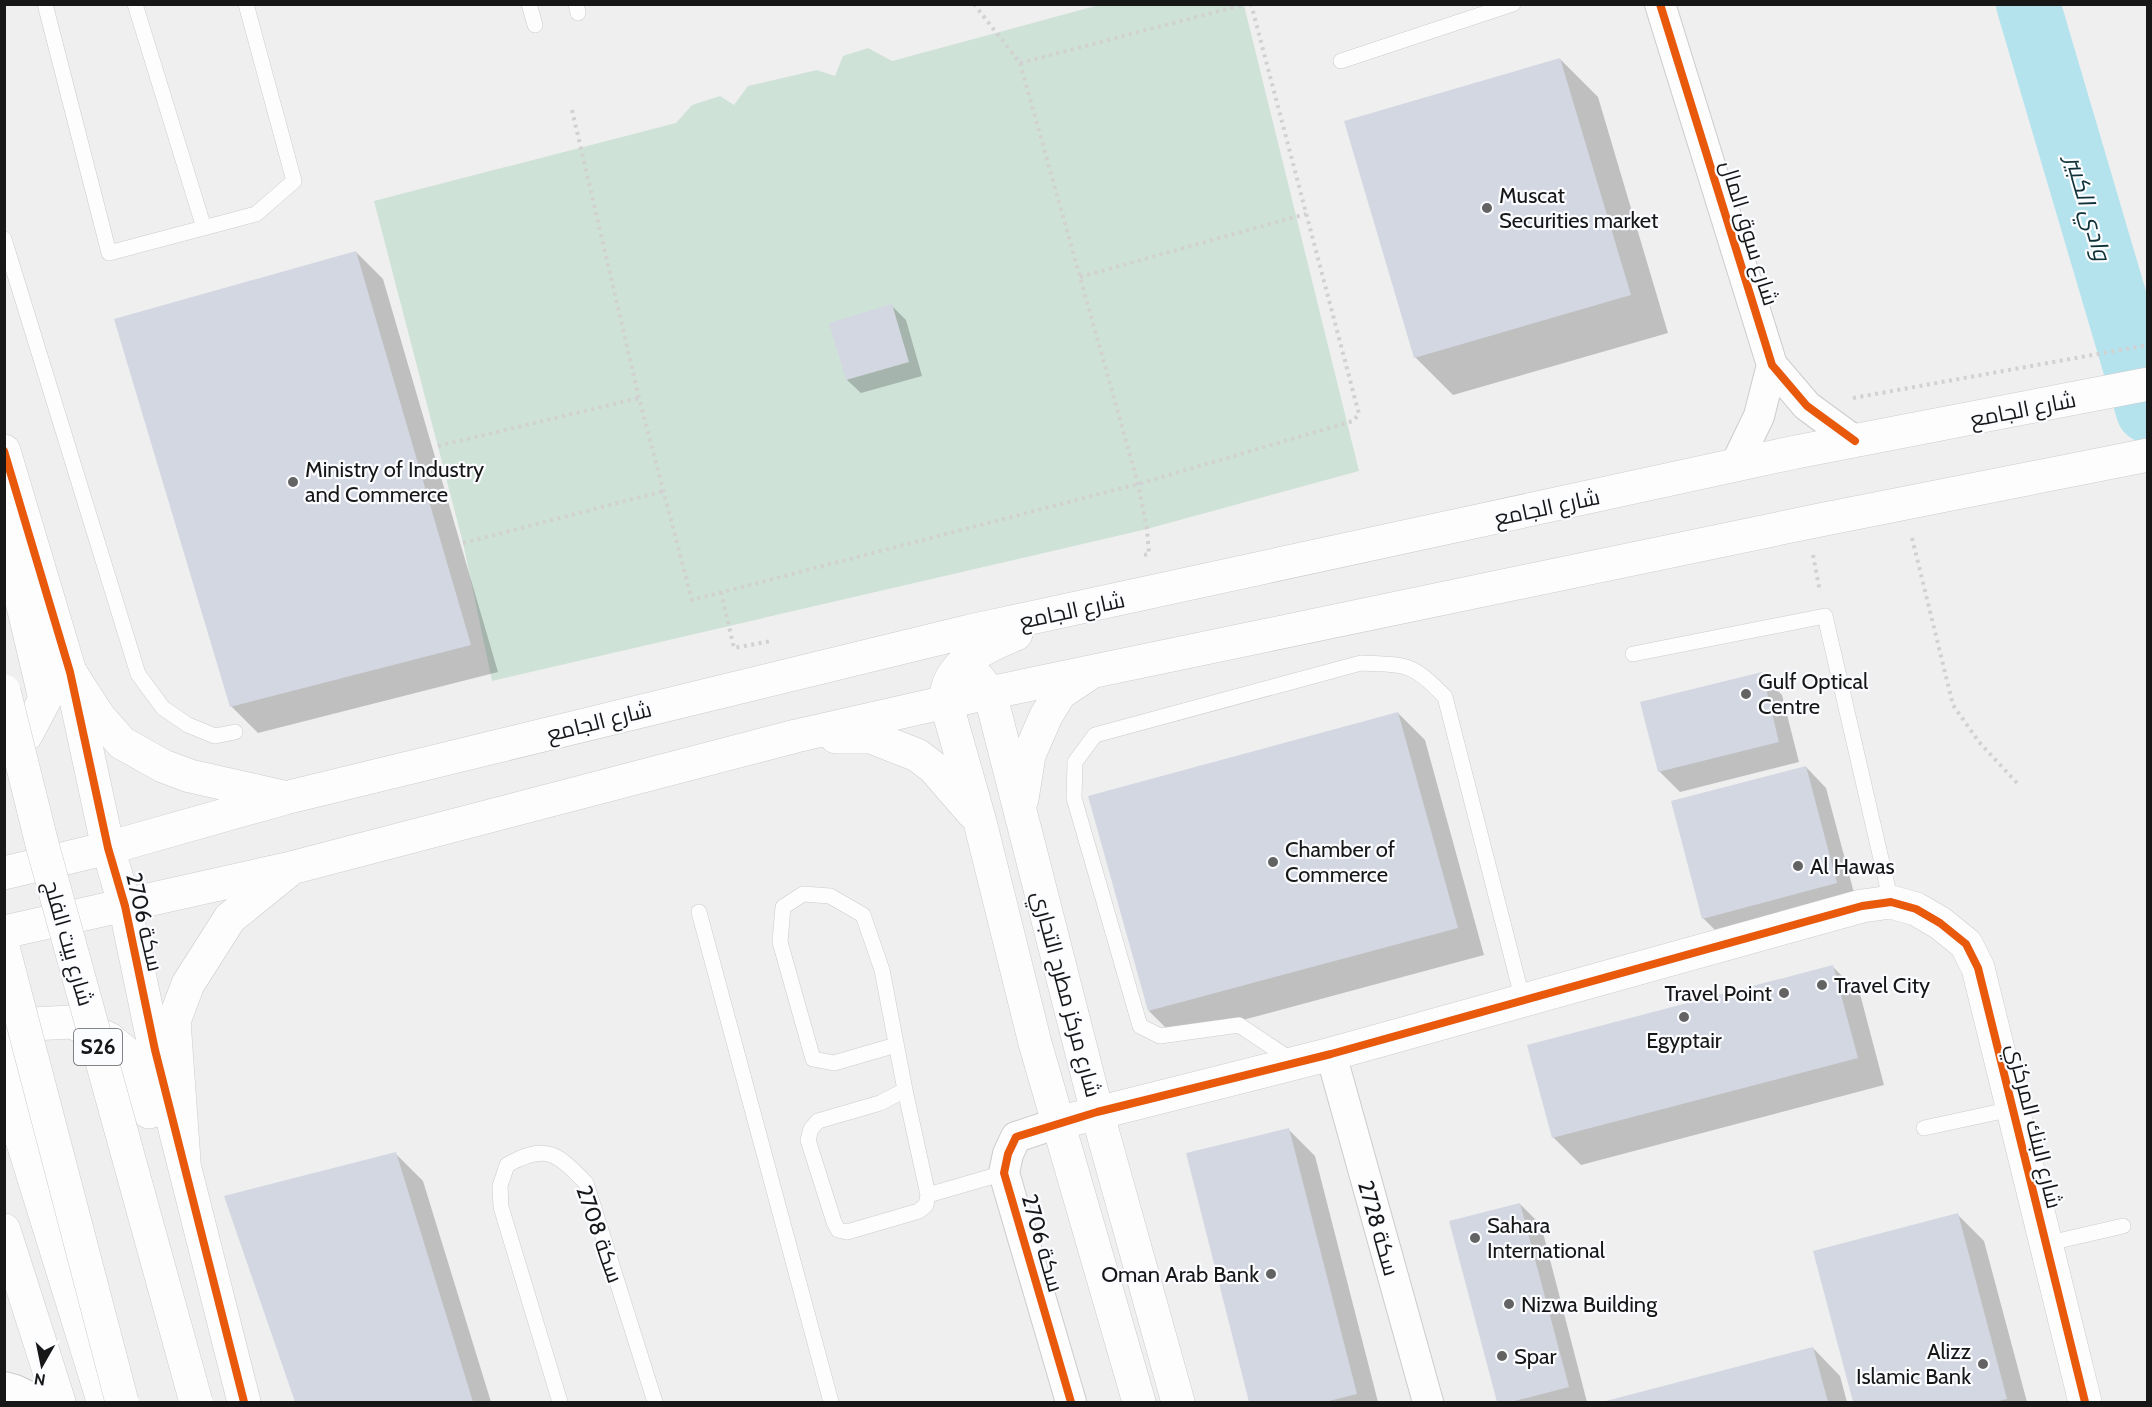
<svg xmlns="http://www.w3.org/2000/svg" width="2152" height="1407" viewBox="0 0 2152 1407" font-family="Cabin,Cairo,sans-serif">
<rect width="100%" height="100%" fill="#efeff0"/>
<path fill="#cfe2d8" d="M1099,5h145l115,466 -212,58 -655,152 -29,-138 -89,-342 302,-78 16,-18 28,-9 14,9 14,-19 69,-16 18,6 8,-20 25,-8 24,13z"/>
<path fill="#0003" d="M1560,59l38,38 70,236 -215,62 -38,-38z
M356,252l27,27 115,393 -240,61 -27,-27z
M892,306l14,14 16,56 -61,17 -14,-13z
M1761,674l21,21 17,67 -119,30 -21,-21z
M1398,713l27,27 59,215 -308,83 -27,-27z
M1806,767l20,21 31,116 -133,35 -21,-21z
M1833,967l27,27 24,91 -303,80 -28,-28z
M1288,1129l27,27 63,246h-128l-62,-248z
M396,1154l27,27 68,221h-194l-71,-205z
M1520,1204l21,21 46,177h-88l-48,-180z
M1957,1214l27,27 43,161h-173l-39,-150z
M1813,1348l27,28 7,26h-242z"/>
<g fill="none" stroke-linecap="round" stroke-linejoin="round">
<path stroke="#b4e3ee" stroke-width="64" d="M2028,4l120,407"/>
</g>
<path fill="#d3d7e1" d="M1560,58l71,237 -217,63 -70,-237z
M356,251l115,394 -241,62 -116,-388z
M892,304l17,58 -63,18 -17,-57z
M1762,672l17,70 -121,30 -18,-70z
M1398,712l60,216 -310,83 -60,-215z
M1806,766l31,117 -135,36 -31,-118z
M1833,965l25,93 -306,80 -25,-93z
M1289,1128l68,266 -32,8h-76l-63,-249z
M396,1152l77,250h-178l-71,-206z
M1520,1203l49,184 -58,15h-14l-48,-181z
M1958,1213l49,186 -13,3h-141l-40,-151z
M1813,1347l15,55h-226z"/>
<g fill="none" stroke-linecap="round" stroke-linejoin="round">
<defs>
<path id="service" d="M45,4l64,249 147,-39 38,-33 -48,-177
M135,4l69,224
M529,4l6,21
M576,4l2,9
M1341,61l172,-57
M4,239l134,435 25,34 25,17 27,11 20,-4
M1633,654l192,-38 66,286
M699,912l132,490
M896,1045l-62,18 -21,-4 -33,-117 3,-35 20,-13 27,2 33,19 19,55 23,120
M1293,1061l-54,-36 -79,11 -20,-10 -66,-228 1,-36 20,-27 266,-72c45,2 51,-1 84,34l78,304
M1924,1128l88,-19
M928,1195l-23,-105 -25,13 -62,18 -7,8 -3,11 26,82 4,8 9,2 72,-21 7,-6 2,-10 76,-22
M2045,1244l78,-18
M560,1402l-59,-195 -1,-21 7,-21c39,-22 50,-12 79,18l69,219"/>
<path id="minor" d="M1660,4l112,361 35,41 48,35
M1735,466l24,-50 13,-51
M1331,1054l97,348
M1058,1123l-42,14 -8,17 -4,19 67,229
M4,1387l11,3 25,12"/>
<path id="tertiary" d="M4,451l66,221 38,176 17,58 30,144 89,352
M4,745l22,-10 19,-36 -31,-131 -9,-53
M4,1074l8,-32 20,-18 40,-2 37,17 24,20 16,53
M4,1082l98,315v5
M1058,1123l273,-69 531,-148 29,-4 25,7 24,14 26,21 12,24 107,434
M4,1230l55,172"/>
<path id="secondary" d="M1016,634c-31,13 -71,30 -70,68l34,120 55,221 104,359
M70,672l29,45 23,26 41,23 27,10 93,21
M977,677l13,16 107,419 81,290
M836,737h35l46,18 17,13 39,45
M1022,799l7,-44 17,-39 14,-23 27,-18
M4,873l104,-25 177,-50 685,-167 826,-179 352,-68
M4,932l287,-64 505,-132 150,-34 869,-181 333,-66
M184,1161l-10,-140 14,-37 42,-66 57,-46"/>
</defs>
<use href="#service" stroke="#cccccd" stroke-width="16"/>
<use href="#minor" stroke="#cccccd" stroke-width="32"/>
<use href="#tertiary" stroke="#cccccd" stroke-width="34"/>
<use href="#secondary" stroke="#cccccd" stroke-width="34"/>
<path stroke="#d1d1d2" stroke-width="4" stroke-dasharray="3 4.5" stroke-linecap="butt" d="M974,4l46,59 118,421 9,45 2,25 -5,1
M1020,63l226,-59
M572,110l67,288 53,202 446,-116 215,-63 6,-7 -108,-410
M1080,277l226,-63
M1853,398l295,-53
M438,446l201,-48
M1912,538l41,167 26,37 38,41
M463,543l201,-52
M1813,555l7,37
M721,592l13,56 37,-7"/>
<use href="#service" stroke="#fdfdfd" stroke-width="15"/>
<use href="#minor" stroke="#fdfdfd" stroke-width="30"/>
<use href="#tertiary" stroke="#fdfdfd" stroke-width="33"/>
<use href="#secondary" stroke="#fdfdfd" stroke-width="33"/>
<defs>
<path id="primary-bridge" d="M4,691l38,153 154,558
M4,951l118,451"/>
</defs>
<use href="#primary-bridge" stroke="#cccccd" stroke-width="34" stroke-linecap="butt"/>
<use href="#primary-bridge" stroke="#fdfdfd" stroke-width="33"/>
<defs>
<path id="cycleway" d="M1660,4l112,361 35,41 48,35
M4,451l66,221 38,176 17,58 30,144 89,352
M1071,1402l-67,-229 4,-19 8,-17 81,-25 234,-58 531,-148 29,-4 25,7 24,14 26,21 12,24 107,434"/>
</defs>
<use href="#cycleway" stroke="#fbfcff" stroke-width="11"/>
<use href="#cycleway" stroke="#e8590c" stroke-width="8"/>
</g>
<g fill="#636364" stroke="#fbfcff" stroke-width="2">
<circle cx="1487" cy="208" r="6"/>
<circle cx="293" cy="482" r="6"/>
<circle cx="1746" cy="694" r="6"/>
<circle cx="1273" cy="862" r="6"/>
<circle cx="1798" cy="866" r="6"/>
<circle cx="1822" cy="985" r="6"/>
<circle cx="1784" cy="993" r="6"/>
<circle cx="1684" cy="1017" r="6"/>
<circle cx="1475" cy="1238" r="6"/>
<circle cx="1271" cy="1274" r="6"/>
<circle cx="1509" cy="1304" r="6"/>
<circle cx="1502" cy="1356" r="6"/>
<circle cx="1983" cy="1364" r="6"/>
</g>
<g text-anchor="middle" stroke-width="4.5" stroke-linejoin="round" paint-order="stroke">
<rect fill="#fbfcff" stroke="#5b5c5d" stroke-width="1.5" x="74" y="1029" width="48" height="36" rx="4.5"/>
<g font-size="21" font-weight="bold" fill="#171718">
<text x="98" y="1054">S26</text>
</g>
<g font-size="22" fill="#171718" stroke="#fbfcff" text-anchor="start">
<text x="1499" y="203">Muscat<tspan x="1499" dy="25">Securities market</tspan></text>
<text x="305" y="477">Ministry of Industry<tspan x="305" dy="25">and Commerce</tspan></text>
<text x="1758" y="689">Gulf Optical<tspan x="1758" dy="25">Centre</tspan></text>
<text x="1285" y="857">Chamber of<tspan x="1285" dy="25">Commerce</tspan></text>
<text x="1810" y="874">Al Hawas</text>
<text x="1834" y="993">Travel City</text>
<text x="1772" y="1001" text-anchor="end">Travel Point</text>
<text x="1684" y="1048" text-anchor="middle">Egyptair</text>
<text x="1487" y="1233">Sahara<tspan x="1487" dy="25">International</tspan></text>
<text x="1259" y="1282" text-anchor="end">Oman Arab Bank</text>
<text x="1521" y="1312">Nizwa Building</text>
<text x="1971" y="1359" text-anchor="end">Alizz<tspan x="1971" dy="25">Islamic Bank</tspan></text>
<text x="1514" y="1364">Spar</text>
</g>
<g font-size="22" fill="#171718" stroke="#fbfcff">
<text transform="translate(1750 233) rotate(73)" y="8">شارع سوق المال</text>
<text transform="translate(2023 409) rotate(-11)" y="8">شارع الجامع</text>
<text transform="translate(1547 507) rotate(-12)" y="8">شارع الجامع</text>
<text transform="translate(1072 610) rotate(-12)" y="8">شارع الجامع</text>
<text transform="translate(599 721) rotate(-14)" y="8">شارع الجامع</text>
<text transform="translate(145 922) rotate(77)" y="8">سكة 2706</text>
<text transform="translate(69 943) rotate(74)" y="8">شارع بيت الفلج</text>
<text transform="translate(1067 994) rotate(75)" y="8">شارع مركز مطرح التجاري</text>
<text transform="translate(2035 1126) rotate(76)" y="8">شارع البنك المركزي</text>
<text transform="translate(1379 1228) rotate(74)" y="8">سكة 2728</text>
<text transform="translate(600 1234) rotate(71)" y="8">سكة 2708</text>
<text transform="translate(1043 1243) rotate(74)" y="8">سكة 2706</text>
</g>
<g font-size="24" font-style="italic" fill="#103239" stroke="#fbfcff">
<text transform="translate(2088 208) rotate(74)" y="8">وادي الكبير</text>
</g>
</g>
<rect width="2152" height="1407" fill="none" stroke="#171718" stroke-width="12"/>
<g transform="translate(42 1365) rotate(189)" stroke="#fbfcff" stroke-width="4.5" paint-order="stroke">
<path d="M0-4.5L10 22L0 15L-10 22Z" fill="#171718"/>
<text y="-9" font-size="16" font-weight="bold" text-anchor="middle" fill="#171718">N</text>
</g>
</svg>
